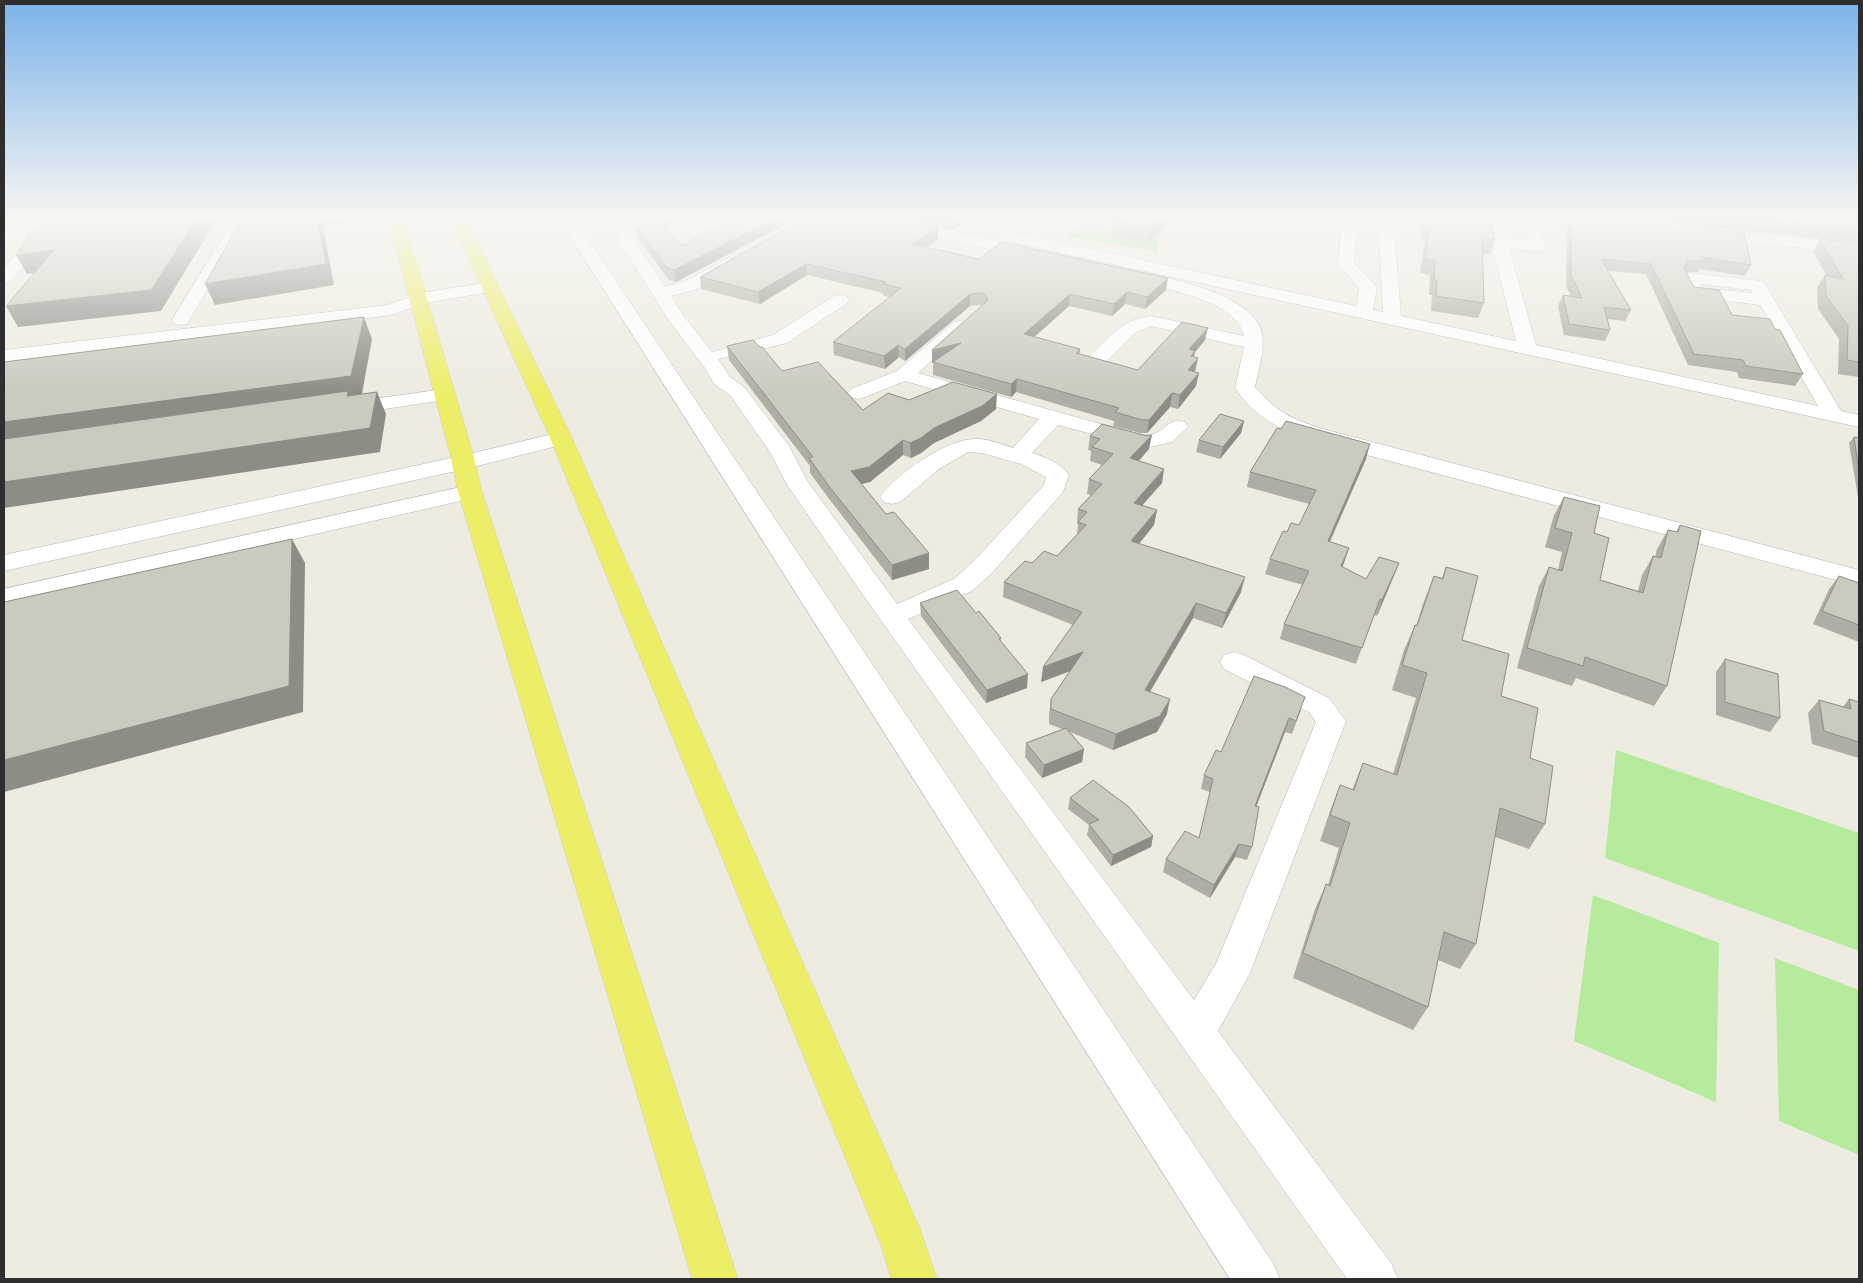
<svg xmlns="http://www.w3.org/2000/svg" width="1863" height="1283" viewBox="0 0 1863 1283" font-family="'Nunito Sans',sans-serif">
<rect width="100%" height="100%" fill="#eeece1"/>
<path fill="#a7e3a0" d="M1081,217h33l48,6 -5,29 -89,-16z"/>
<path fill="#b6ea9c" d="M1616,750l243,83v118l-254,-93z
M1593,895l126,48 -3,159 -142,-61z
M1775,958l84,32v165l-80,-34z"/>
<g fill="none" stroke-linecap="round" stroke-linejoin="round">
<defs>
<path id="minor" d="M20,217h16l-26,27 -6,2v-14z
M51,217h16l-57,65 -6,1v-15z
M235,217h15l-63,107 -6,1 -6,-1 -3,-4z
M558,217h15l700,1046 7,16h-50z
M629,217h16l-8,11 -4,13 10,12 22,34 18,-5 43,-23h12l2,3 -2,3 -43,25 -24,6 12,19 29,37 61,-17 61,-39 6,-1 6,1 3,4 -3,4 -59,39 -69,16 12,18 14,10 45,59 19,36 89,122 57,-25 20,-18 70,-76 2,-8 -25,-13 -39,-11 -14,-1 -29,17 -39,33 -8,2 -8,-2 -4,-5c16,-23 67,-58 95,-58 12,-1 26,5 38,9l26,-29 -134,-38 -40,16 -7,2 -7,-2 -3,-4 3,-4 46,-18 57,-49 6,-1 6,1 3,4 -51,47 222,62c5,0 11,0 16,-2 13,-6 12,-15 29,-11l3,5 -16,15 -27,6 -87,-23 -26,28c13,4 29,10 37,22l-6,17 -71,81 -20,18 -64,28 286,381 22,-36 100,-242 -7,-10 -85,-43 -4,-7 4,-7 10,-3 10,3 85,43 17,23 -96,252 -32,58 173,232 7,16h-51l-486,-687 -75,-109 -16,-31 -40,-57 -15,-10 -10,-17 -38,-50 -37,-60 -13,-16 4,-15z
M857,217h28l147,31 6,2 2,3 -2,3 -6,2 -167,-36 -5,-2z
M975,217h16l-12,15h-10l-3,-3z
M1342,217h16l-4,46 23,24 -4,23 10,2 -5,-95h15l8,99 115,25 -30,-119 3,-3 5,-2 36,4 5,2 12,24 -2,3 -6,2 -30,-4 27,97 282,61 -58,-101 -71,-9 -9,-18 2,-4 6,-1 75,8 78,130 18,4v12l-847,-185 -6,-2 -2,-3 2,-3 6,-2 344,74 3,-18 -21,-24zM1503,228l21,2 5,11 -23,-3zM1700,284l51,6 2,3 -52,-5z
M1534,217c26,-1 54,-2 78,4l3,3 -3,3 -5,2 -65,-7 -5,-2z
M1709,229l150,15v10l-156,-17 -2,-3 2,-3z
M1130,270c34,7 125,23 132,64 3,18 -4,36 -7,53 22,25 33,30 64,41l540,142v16l-556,-148c-30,-13 -49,-22 -68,-50l9,-41 -93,-21 -16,7 -30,30 -7,2 -7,-2 -3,-4 3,-4c18,-19 33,-36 60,-39l93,20c-6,-37 -90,-50 -120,-57l-2,-4 2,-4z
M490,282l6,1 3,4 -3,4 -72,12 -32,12 -388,47v-12l384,-45 32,-12z
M445,389l7,2 3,4 -3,4 -108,16 -7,-2 -3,-4 3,-4 7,-2z
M561,432l8,1 3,5 -3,5 -104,26 -461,102v-16l461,-100z
M470,485l8,2 4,5 -4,5 -474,108v-16z"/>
<path id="major" d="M388,217h15l70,237 9,38 256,787h-46l-234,-787 -8,-38z
M450,217h15l107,221 348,791 17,50h-46l-10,-34 -331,-807z"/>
</defs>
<use href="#minor" stroke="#b5b4c0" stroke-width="1"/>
<use href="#major" stroke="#cdcdcd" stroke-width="1"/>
<use href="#minor" fill="#fff" fill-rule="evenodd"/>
<use href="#major" fill="#edee67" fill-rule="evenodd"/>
</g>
<path fill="#aeaea4" d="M640,217h34l-8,12 17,17 49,-29h151l55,12v11l-12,7 53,12 187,31 -21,19 -20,-5 -13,12 -43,-10 -35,31 46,12v5l58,16 67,-30 -10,12 -1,5 4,1 -3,14 4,1 -3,13 -18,23 -8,-2 -23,26h-7l-27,-7 1,-5 -98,-29 -5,5 -78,-22v-12h-1l50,-58 -12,1 -65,55 -6,-4 -14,12 -51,-14 -1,-13 57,-45 -6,-1 -1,-3 -76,-18 -47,29 -59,-15 -1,-12 99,-56h-8l-115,61 -7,-2 -31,-42 -2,-11 6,-2z
M893,217h77l-16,13z
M1231,217h72v1l-3,-1 -4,7 -43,-6 -2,2z
M1421,217h70l4,23 -5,14h-8l2,49 -6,15 -47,-7 1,-16h-3l1,-20 -10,-2 5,-34h-4z
M1571,217l180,48 -6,11 -46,-7 -1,3h-12l8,15 38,28 71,59 -8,12 -56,-8 -2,-6 -49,-7 -42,-91 -38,-3 23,39 -6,11 -17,-2 2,11 -5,11 -41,-6 -6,-29 5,-11 8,1 -5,-10 1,-60z
M1602,217h257v26v-1z
M1112,221l54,4 -18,18 -38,-7z
M1820,239l39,4v134l-21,-3 1,-35 -21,-30 -1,-21 8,-13 2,1 -14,-25z
M727,346l55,25 81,39 46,-10 87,9 -15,12 -47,22 -13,10 -10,5 -8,-3 -33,27 -9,2 68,85 -37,11 -62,-80 -20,-27v-7l-81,-106z
M1244,421l-3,12 -21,26 -24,-7 3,-12z
M1090,436l59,13 -10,12 23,22 -20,22 15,5 -3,15 -15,19 102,48 -19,36 -29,-10 -43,74 17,22 -10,18 -44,18 -43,-18 14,17 -2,13 -40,16 -17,-21 1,-14 36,-14 -13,-5v-9l2,-16 19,-28 -29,11 32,-57 -70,-28 1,-15 28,-19 25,-7 20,-21 1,-11h-1l1,-15 13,-14 -4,-1 2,-15 13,-14 -12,-4 1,-10 -3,-1z
M1854,437l5,1v59h-1l-9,-54z
M1366,459l-36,83 14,21 -2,4 24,12 33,-16 -22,53 -3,-1 -18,49 -76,-25 4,-15 19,-39 -38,-11 5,-15 17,-27 12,-7 10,-21 -62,-17 3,-15z
M1564,497l30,36 6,47 38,11 4,-16 11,-19 2,1 2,-8 11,-19 8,2 4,-7 -13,161 -13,20 -78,-28 -4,8 -55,-18 22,-82 10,-19 9,3 4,-18 -17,-5 9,-32z
M1446,567l16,73 39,56 29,62 15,66 -16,25 -34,-12 -19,107 -16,25 -22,-9 -10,47 -15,23 -120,-52 22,-69 11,-25 2,1 11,-37 -19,-7 10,-30 10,-26 12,5 11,-27 30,11 23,-76 -24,-8 12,-40 11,-25 1,1 8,-25 10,-25 8,2z
M1839,576l20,7v59l-46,-18 16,-35z
M920,603l56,10 25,25v4l26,46 -41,15 -65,-87z
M1725,659l55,59 -10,14 -54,-17v-43z
M1849,699l10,3v56l-47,-14 -4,-31 11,-13 24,7z
M1301,710l-9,24 -7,-2 -29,75 -4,40 -5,13 -12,-3 -25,41 -47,-26 3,-13 33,-21 11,-46 -9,-3 3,-14 17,-23z
M1070,798l83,38 -2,11 -40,19 -24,-31 2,-10 -21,-16z"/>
<path fill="#8d8d86" d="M198,217h20l-57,94 -143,16 -12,-21z
M317,217h31l-1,6 -24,2 11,60 -119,20 -10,-21z
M665,217h9l-11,18 -2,-11z
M778,217h13v4l-115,61 -2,-12z
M957,217h13l-16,13v-11z
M1161,217h6l-1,8 -18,18 2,-15z
M1298,217h2l-4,7z
M938,229v11l-25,15 -1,-11z
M54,250l11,19 -38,5 -11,-19z
M806,264l1,11 -47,29 -2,-12z
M1168,278l-2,12 -21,19 2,-12z
M1127,292l-2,12 -13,12 2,-12z
M970,294v12l-65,55v-12z
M1070,294l-1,12 -46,41 1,-13z
M364,317l8,22 -11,60 -357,48v-25z
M1208,328l-3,12 -10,12 -2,11 5,-5 -3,13 -10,12 4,-34z
M961,343v13l-29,7v-13z
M898,345l1,12 -14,12 -1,-13z
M1199,373l-3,13 -18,23 2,-14z
M1017,379l-1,13 -5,5v-13z
M377,392l9,22 -6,38 -376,56v-26z
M1172,393l-2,14 -23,26 2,-13z
M997,394l-1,15 -15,12 -47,22 -13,10 -10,5 -1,-15 24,-15z
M1244,421l-3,12 -21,26 3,-12z
M1152,435l-3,14 -21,23 2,-14z
M903,440v15l-33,27 -18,4 -1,-15z
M1370,444l-4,15 -43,97 5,-15z
M1164,469l-2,14 -30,34 2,-14z
M1157,510l-3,15 -25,31 2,-15z
M292,539l13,24 -2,149 -299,80v-32z
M1349,548l-5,15 -8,18 5,-15z
M929,553v16l-37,11v-15z
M1399,563l-6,15 -16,38 5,-16z
M1245,577l-4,15 -19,36 4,-15z
M1196,603l-3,15 -51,87 3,-15z
M1083,652l-2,15 -40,15 2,-15z
M1028,674l-1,14 -41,15 1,-13z
M1170,699l-3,15 -10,18 -44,18 3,-16z
M1289,718l-4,14 -34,88 4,-14z
M1084,749l-2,13 -40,16 2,-13z
M1153,836l-2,11 -40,19 2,-11z
M1239,844l-4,13 -25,41 4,-13z"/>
<path fill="#cacabf" stroke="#8d8d86" d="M43,217h155l-47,73 -145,16 48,-56 -38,5 18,-28z
M243,217h74l9,47 -121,20z
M643,217h22l-4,7 22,22 49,-29h46l-104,53 -7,-2 -31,-41 15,-3z
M804,217h79l55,12 -26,15 67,15 22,-17 167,36 -21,19 -20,-5 -13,12 -44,-10 -46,40 56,15 -4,4 62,17 44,-48 26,6 -19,21 6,2 -4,5 7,2 -10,12 11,3 -19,22 -8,-2 -23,27h-7l-27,-8 4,-4 -102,-29 -6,5 -78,-22 28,-19 -29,7 56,-50 -4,-7 -14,1 -65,55 -7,-4 -14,11 -51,-14 68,-54 -18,-4 3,-2 -80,-18 -48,28 -58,-15 102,-57z
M944,217h13l-3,2z
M1116,217h45l-11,11 -38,-7z
M1425,217h66l4,23 -13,-2 2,65 -48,-7 1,-16h-3l1,-20 -10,-1 5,-34h-5z
M1571,217l173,16 7,32 -50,-8 2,4h-16l-3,7 10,19 25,3 13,25 38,4 5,10 5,1 23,44 -57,-8 -3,-6 -49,-6 -43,-90 -50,-5 30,51 -27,-3 6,23 -41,-6 -6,-29 19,3 -11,-23z
M1730,217h129v12z
M1820,239l39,4v119l-12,-2 1,-34 -22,-30 -1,-21 18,4z
M364,317l-13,59 -347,46v-60z
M753,340l7,7h2l20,24 36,-9 45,48 25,-17 21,7 44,-18 44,12 -15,12 -48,22 -13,10 -11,5 -7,-3 -34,27 -18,4 35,43 8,-2 35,41 -37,12 -64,-80 -19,-27 4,-1 -86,-111z
M348,391l-1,5 30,-4 -7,36 -366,54v-43z
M1220,414l24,7 -21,26 -24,-7z
M1286,421l84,23 -42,97 21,7 -8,18 25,13 13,-22 20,6 -17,37 -2,-1 -18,49 -78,-24 25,-53 -39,-12 13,-28 4,1 4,-9 8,2 17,-35 -66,-18 27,-44 4,1z
M1102,424l45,12 5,-1 -22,23 34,11 -30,34 23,7 -26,31 114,36 -19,36 -30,-10 -51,87 25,9 -10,17 -44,18 -65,-25v-10l32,-47 -40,15 39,-55 -78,-30 21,-21 7,2 12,-12 13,5 29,-31 -8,-3 9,-10 -9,-3 24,-25 -13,-5 24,-25 -21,-7 8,-8 -10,-3z
M1854,437l5,1v33z
M1564,497l36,9 -6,27 15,5 -9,42 43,13 10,-37 8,2 7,-28 10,2 2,-7 21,6 -34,155 -82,-29 -2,9 -56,-18 22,-81 13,4 10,-38 -17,-5z
M292,539l-3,147 -285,74v-158z
M1446,567l32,9 -16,64 47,14 -8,42 37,12 -8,50 23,8 -8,58 -45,-16 -24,136 -32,-12 -16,75 -125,-54 23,-69 4,2 20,-63 -20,-8 10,-30 14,5 9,-27 34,12 30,-102 -25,-8 13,-40 2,1 17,-50 9,3z
M1839,576l20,7v42l-37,-14z
M957,590l19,23 3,-2 22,27 -2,1 29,35 -41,16 -67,-87z
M1725,659l53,15 2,44 -55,-16z
M1254,676l31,11 20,10 -9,24 -7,-3 -34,88 4,1 -7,40 -13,-3 -25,41 -48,-26 19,-28 14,7 14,-59 -9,-4 12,-25 5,2z
M1849,699l10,3v40l-35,-11 -5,-31 32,9z
M1066,728l18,21 -40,16 -18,-22z
M1093,780l36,27 24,29 -40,19 -24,-31 10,-4 -29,-22z"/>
<linearGradient id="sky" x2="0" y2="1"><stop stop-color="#7bb3ea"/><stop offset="0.55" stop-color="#f7f6f2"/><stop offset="1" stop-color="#f7f6f2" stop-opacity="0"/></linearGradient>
<rect width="1863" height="396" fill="url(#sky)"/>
<rect width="1863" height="1283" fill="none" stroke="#2e2e2e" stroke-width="10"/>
</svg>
